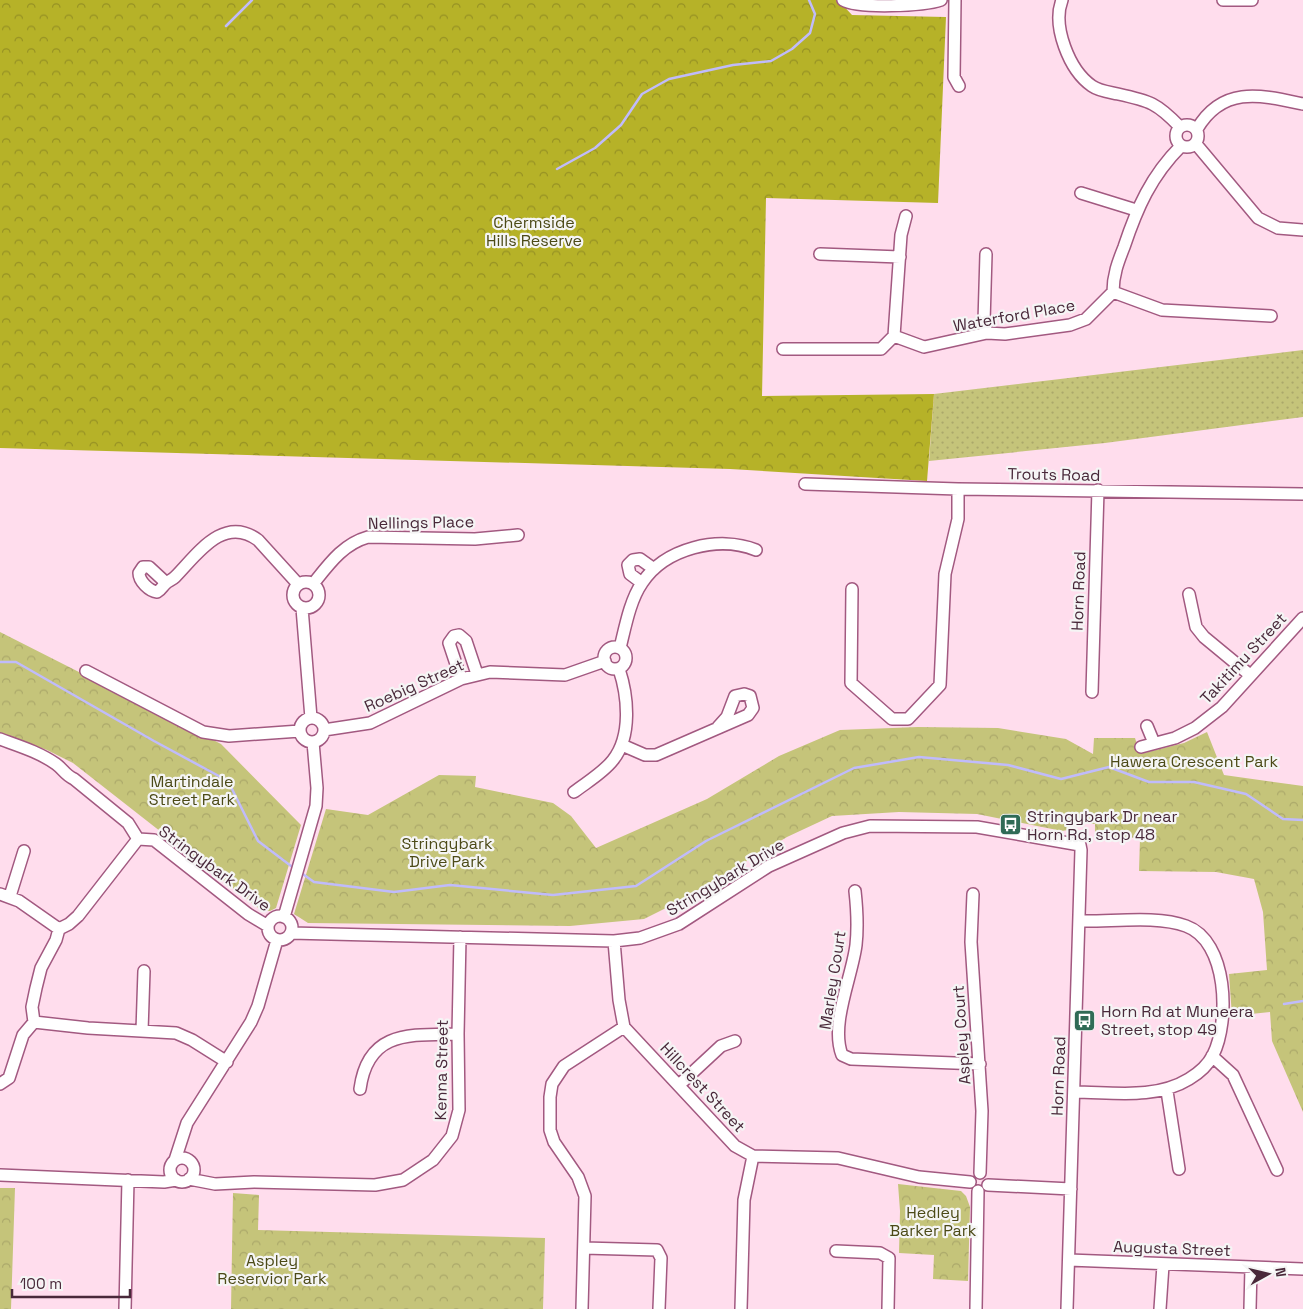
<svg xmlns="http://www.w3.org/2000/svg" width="1303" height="1309" viewBox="0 0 1303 1309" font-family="'Space Grotesk',sans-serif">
<defs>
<pattern id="grass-dots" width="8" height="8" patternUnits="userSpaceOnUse" patternTransform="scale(1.25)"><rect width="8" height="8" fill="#c5c47a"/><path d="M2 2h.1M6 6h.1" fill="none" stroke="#aba86a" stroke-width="1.8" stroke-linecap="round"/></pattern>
<pattern id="forest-crowns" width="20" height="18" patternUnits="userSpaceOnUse" patternTransform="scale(1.25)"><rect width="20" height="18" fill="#b6b228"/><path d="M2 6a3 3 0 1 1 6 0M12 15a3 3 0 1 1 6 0" fill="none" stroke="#969123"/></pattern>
<pattern id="park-crowns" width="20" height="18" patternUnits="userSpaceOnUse" patternTransform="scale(1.25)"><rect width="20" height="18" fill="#c5c47a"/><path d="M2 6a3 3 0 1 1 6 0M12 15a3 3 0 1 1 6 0" fill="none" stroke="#aba86a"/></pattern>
</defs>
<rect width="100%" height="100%" fill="#ffdded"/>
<path fill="url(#grass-dots)" d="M1303,350v67l-198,26 -176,18 5,-67z"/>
<path fill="url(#forest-crowns)" d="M0,0h838l14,15 94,2 -8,186 -172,-5 -4,198 172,-2 -7,87 -197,-12 -730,-21z"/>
<path fill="url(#park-crowns)" d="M0,632l221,112 80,81 -25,83 -6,3h-8l-189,-148 -26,-13 -47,-17z
M918,727l80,1 68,11 27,15 1,-16h41l5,16 44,-11 23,-11 17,43 79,11v326l-31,-71 -2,-29 -38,4 -3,-42 38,-4 -4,-58 -9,-33 -38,-7 -77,-1 1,-33 -45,-2v-12l-18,-1v-4h-5l-4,11 -6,1 -85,-17 -78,-2 -67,4 -45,21 -109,65 -34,17 -74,7 -262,-3 -14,-9 32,-105 42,6 71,-40 37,1 -1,11 78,16 18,13 25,32 111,-49 72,-43 61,-26z
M898,1184l63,7 5,5 4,11 -2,74 -35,-2 1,-24 -35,-2 1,-42z
M0,1188h15l-4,121h-11z
M233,1193l26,2 -1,35 287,8 -2,71h-312z"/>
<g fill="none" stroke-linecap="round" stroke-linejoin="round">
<path stroke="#c0bbfb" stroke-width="2.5" d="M226,26l26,-26
M557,169l38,-21 26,-23 21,-31 27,-15 64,-14 38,-4 21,-12 18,-16 5,-19 -6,-14
M0,662h16l138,79 74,40 30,60 37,28
M300,872l14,10 80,10 56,-7 103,10 83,-9 70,-45 148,-73 65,-11 89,8 53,14 48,-12 40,15h45l52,12 37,25 20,1
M1284,1004l19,-3"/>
<defs>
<path id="minor" d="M843,0c15,9 81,6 98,0
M955,0l-1,77 5,9
M1062,0c-10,26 7,70 30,86 7,5 17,6 26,8 32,7 39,9 62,33
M1223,0h29
M1176 136a11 11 0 1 1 22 0a11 11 0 1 1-22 0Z
M1197,129c26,-44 64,-34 106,-25
M1196,144l62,74 20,10 25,2
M1081,193l55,17
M820,254l80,3
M986,254l-2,68 3,11
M1113,292l49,18 109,6
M894,336l7,-101 5,-19
M783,349h98l13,-13 30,11 63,-14 18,1 65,-9 16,-6 27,-27c0,-17 5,-30 11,-45 13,-39 27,-71 57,-101
M805,484l153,5 345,5
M293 595a13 13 0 1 1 26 0a13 13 0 1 1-26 0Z
M642,583l-12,-9 -2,-9 5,-5 7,-1 14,10
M164,584l-1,-4 -14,-13h-6l-4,6c0,8 10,18 18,19 5,-3 5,-5 8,-8 3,-3 7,-4 10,-7 21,-21 48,-63 83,-37l40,44
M313,584c16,-20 30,-40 55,-47l107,2 43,-4
M852,589l-1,94 41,36h16l32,-34 5,-111 13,-55v-30
M1189,594l7,33 8,10 46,38
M302,608l9,110
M604 658a11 11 0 1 1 22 0a11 11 0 1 1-22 0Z
M620,648c5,-20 10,-48 22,-65 23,-35 77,-48 114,-33
M86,671l117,61 26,4 71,-5
M461,679l-12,-36 5,-7 5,-1 7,6 11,33
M1092,692l6,-202
M300 730a12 12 0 1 1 24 0a12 12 0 1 1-24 0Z
M1147,726l7,17
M324,730l46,-7 91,-44 29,-7 75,3 40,-14
M0,739c19,7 39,13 56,25 7,5 9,11 18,15l54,44 10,16 16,1 94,74 20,12
M622,745l23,10h11l92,-40 5,-7 -3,-12 -6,-2 -9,2 -8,21 -9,10
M1141,747l34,-9 20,-10 27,-21 81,-89
M574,792c13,-10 29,-19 39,-32 19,-24 15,-64 6,-91
M855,891c2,18 3,36 1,54 -4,32 -26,79 -14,110l9,4 129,5
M0,894l19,7 40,28
M973,894l-2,48 11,169 -2,62
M10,896l14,-45
M268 928a12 12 0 1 1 24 0a12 12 0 1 1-24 0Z
M284,917l32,-111 1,-18 -4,-46
M291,933l323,8 26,-3 39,-14 90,-58 74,-33 27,-7 107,1 103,18 1,5 -14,459
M614,941l5,59 5,27 111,119 18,10 85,2 81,19 51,5
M34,1022l-2,-15 4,-19 5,-20 15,-28 3,-11 10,-5 9,-8 60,-77
M34,1022l54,6 88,5 16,7 35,22
M142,1031l2,-60
M1212,1056l21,19 44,95
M0,1084l9,-6 14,-43 11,-13
M679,1085l42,-39 14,-5
M360,1089c8,-59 50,-54 98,-55
M1167,1091l12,78
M1074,1092c38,0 81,8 115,-13 10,-6 19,-14 24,-24 17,-34 15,-114 -27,-129 -29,-11 -75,-4 -106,-5
M170 1170a12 12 0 1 1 24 0a12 12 0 1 1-24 0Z
M175,1160l12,-37 64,-101 7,-16 19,-66
M0,1175l164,7 12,-2
M189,1179l26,5 39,-2 121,3 28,-5 30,-20 19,-24 7,-26 -1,-76 2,-97
M988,1185l83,4
M584,1248l73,2 4,8 -2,51
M836,1251l44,2 9,5 -1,51
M1069,1260l234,9
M125,1309l3,-129
M582,1309l3,-113 -7,-19 -24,-35 -4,-12v-33l2,-13 12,-18 60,-39
M741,1309l3,-109 9,-44
M976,1309l2,-118
M1160,1309l3,-44
M1250,1309l1,-42"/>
</defs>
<use href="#minor" stroke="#a25980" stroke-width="14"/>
<use href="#minor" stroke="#fff" stroke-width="11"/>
</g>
<defs>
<symbol id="bus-square" viewBox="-11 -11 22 22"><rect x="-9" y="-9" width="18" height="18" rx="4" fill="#2f6b56" stroke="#f5f5f5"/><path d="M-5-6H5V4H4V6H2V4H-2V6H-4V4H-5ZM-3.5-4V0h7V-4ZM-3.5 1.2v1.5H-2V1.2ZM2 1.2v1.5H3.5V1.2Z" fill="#fff"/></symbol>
</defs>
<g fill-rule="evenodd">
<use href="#bus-square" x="998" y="812" width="25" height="25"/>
<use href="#bus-square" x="1072" y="1008" width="25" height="25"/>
</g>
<g text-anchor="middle" stroke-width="4.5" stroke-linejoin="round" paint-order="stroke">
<g font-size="16" fill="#4c4a17" stroke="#f5f5f5">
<text x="534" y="228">Chermside<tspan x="534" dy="18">Hills Reserve</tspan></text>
<text x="1194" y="767">Hawera Crescent Park</text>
<text x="192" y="787">Martindale<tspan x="192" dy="18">Street Park</tspan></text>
<text x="447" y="849">Stringybark<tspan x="447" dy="18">Drive Park</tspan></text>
<text x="933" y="1218">Hedley<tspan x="933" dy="18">Barker Park</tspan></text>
<text x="272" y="1266">Aspley<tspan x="272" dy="18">Reservior Park</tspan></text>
</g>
<g font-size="16" fill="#49293a" stroke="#f5f5f5">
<text transform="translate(1014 315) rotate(-10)" y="6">Waterford Place</text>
<text transform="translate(1054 474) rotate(1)" y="6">Trouts Road</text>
<text transform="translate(421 522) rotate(-1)" y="6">Nellings Place</text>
<text transform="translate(1078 591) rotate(-88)" y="6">Horn Road</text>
<text transform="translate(1243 658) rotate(-47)" y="6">Takitimu Street</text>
<text transform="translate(414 685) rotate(-24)" y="6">Roebig Street</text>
<text transform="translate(215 868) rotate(36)" y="6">Stringybark Drive</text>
<text transform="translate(725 877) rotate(-31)" y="6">Stringybark Drive</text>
<text transform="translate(832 980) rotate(-81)" y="6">Marley Court</text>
<text transform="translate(961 1035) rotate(-94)" y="6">Aspley Court</text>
<text transform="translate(441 1070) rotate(-89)" y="6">Kenna Street</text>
<text transform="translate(1058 1076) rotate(-88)" y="6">Horn Road</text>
<text transform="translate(703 1087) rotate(47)" y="6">Hillcrest Street</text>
<text transform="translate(1172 1248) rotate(2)" y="6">Augusta Street</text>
</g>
<g font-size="16" fill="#49293a" stroke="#f5f5f5" text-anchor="start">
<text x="1027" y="822">Stringybark Dr near<tspan x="1027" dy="18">Horn Rd, stop 48</tspan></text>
<text x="1101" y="1017">Horn Rd at Muneera<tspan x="1101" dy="18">Street, stop 49</tspan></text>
</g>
</g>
<g transform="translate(1268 1274) rotate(82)" stroke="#f5f5f5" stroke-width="4" paint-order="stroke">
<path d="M0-4L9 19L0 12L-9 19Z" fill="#49293a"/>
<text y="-8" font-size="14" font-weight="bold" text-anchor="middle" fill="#49293a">N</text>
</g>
<path d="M12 1289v8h118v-8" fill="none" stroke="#49293a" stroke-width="2.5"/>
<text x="20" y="1289" font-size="15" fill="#49293a" stroke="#f5f5f5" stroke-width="4" paint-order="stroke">100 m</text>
</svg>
